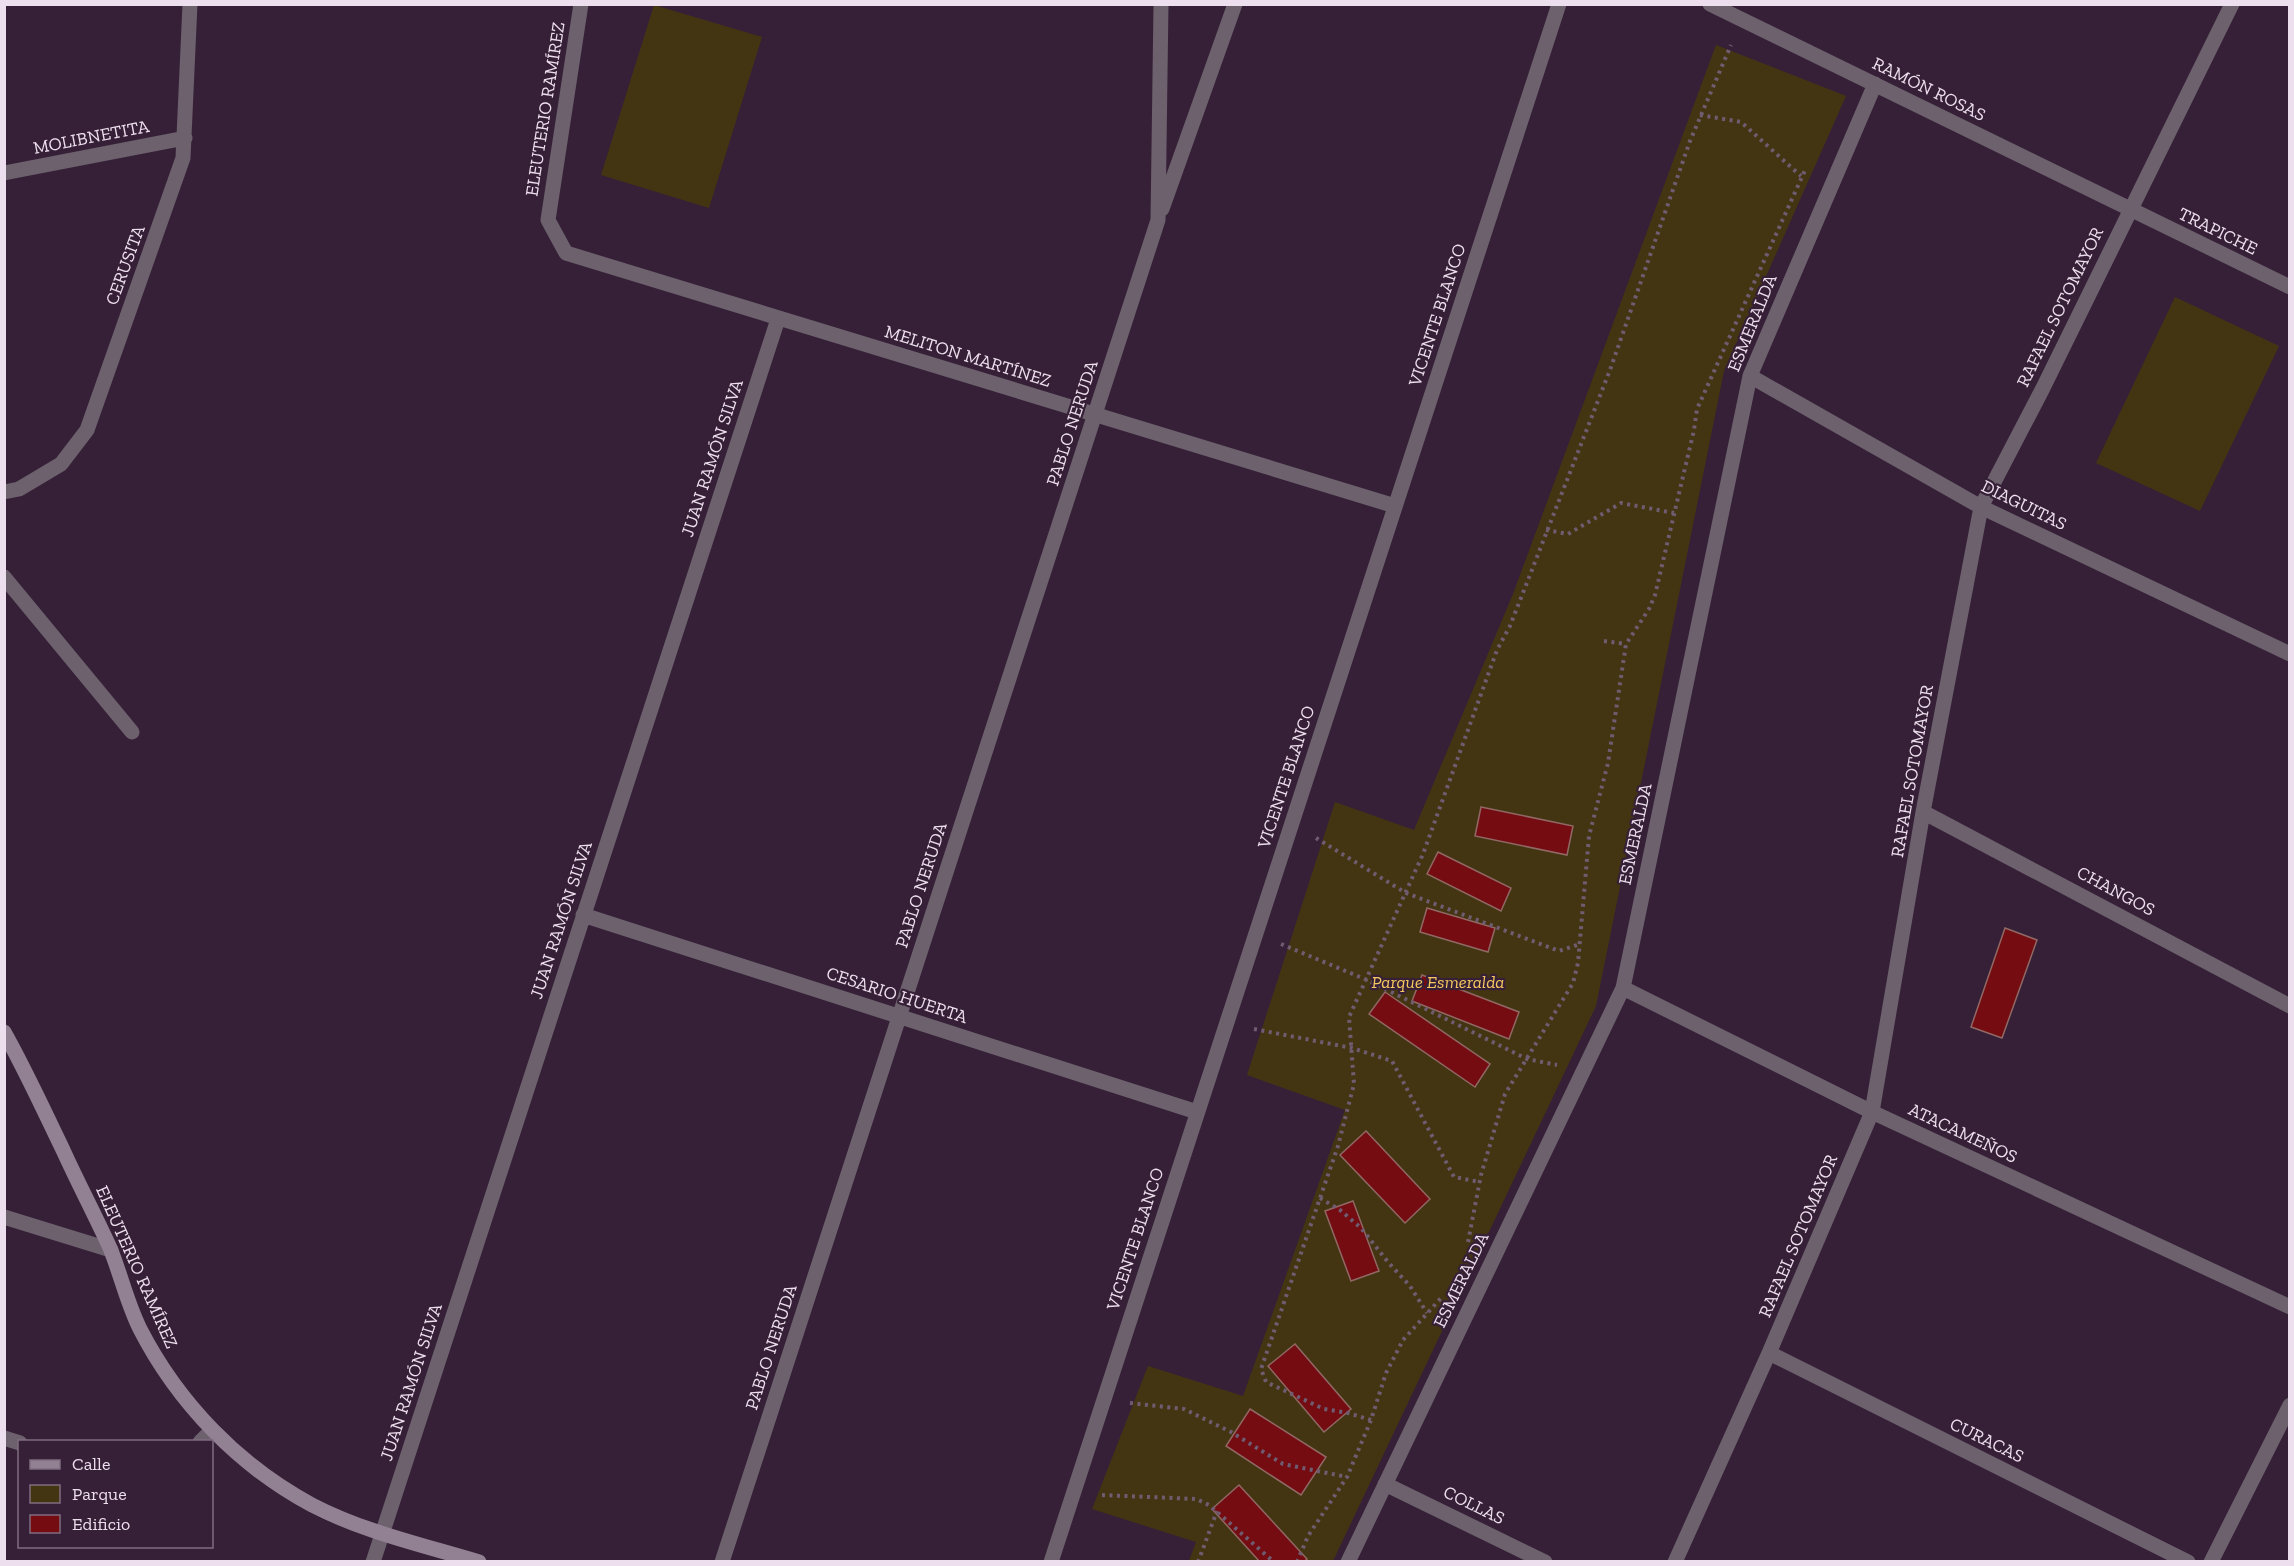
<svg xmlns="http://www.w3.org/2000/svg" width="2294" height="1566" viewBox="0 0 2294 1566" font-family="'Zilla Slab',serif">
<rect width="100%" height="100%" fill="#362037"/>
<path fill="#443512" d="M654,5l108,32 -53,171 -108,-33z
M1716,45l130,51 -122,275 -128,635 -263,555h-144l7,-19 -104,-33 56,-143 95,30 102,-286 -98,-35 88,-273 79,28 99,-236z
M2175,297l104,49 -79,165 -104,-48z"/>
<path fill="#740c12" stroke="#906864" stroke-width="1.5" d="M1481,807l92,19 -6,29 -92,-19z
M1438,852l73,36 -10,23 -74,-37z
M1427,908l68,20 -7,24 -68,-20z
M2005,928l32,12 -35,98 -31,-11z
M1422,975l97,37 -10,27 -97,-38z
M1385,992l105,72 -15,23 -106,-73z
M1366,1131l64,68 -25,24 -65,-68z
M1353,1201l26,70 -28,10 -26,-70z
M1295,1344l56,65 -27,23 -56,-66z
M1250,1409l76,48 -25,38 -75,-49z
M1239,1485l68,74 -3,3h-44l-48,-53z"/>
<g fill="none" stroke-linecap="round" stroke-linejoin="round">
<path stroke="#6f5c70" stroke-width="4" stroke-dasharray="3 4.5" stroke-linecap="butt" d="M1700,115l41,7 60,54
M1546,530l22,4 53,-31 53,10
M1604,641l22,3
M1316,838l90,55 153,58 21,-7
M1281,944l86,36 160,79 30,6
M1254,1029l98,19 40,13 62,116 26,5
M1320,1198l20,12 21,18 27,34 22,24 17,27
M1468,1242l13,-67 24,-81 68,-111 5,-20 11,-127 19,-73 18,-119 23,-35 6,-14 39,-165 3,-21 109,-241
M1130,1403l54,6 47,23 52,32 64,13
M1371,1420l-23,-7 -24,-4 -58,-27 -5,-13 77,-223 16,-62 -5,-67 74,-163 74,-204 13,-24 100,-256 80,-229 41,-96
M1102,1495l94,4 13,6 65,57
M1198,1562l19,-51
M1297,1562l11,-26 39,-59 24,-57 15,-47 17,-33 39,-43"/>
<path stroke="#6c616d" stroke-width="15" d="M581,4l-33,216 18,33 829,253
M1710,4l580,283
M4,173l181,-35
M1162,209l73,-205
M1750,376l231,131 309,147
M4,492l15,-3 42,-25 26,-34 96,-272 7,-154
M4,577l128,155
M1923,812l367,194
M583,915l614,197
M1623,988l249,124 418,195
M4,1217l107,33
M1769,1353l419,209
M4,1438l16,5
M200,1442l12,-12
M1385,1484l160,78
M373,1562l405,-1243
M722,1562l436,-1342 3,-216
M1051,1562l508,-1558
M1348,1562l275,-574 127,-612 125,-292
M1675,1562l94,-209 103,-241 51,-300 58,-305 61,-117 190,-386
M2211,1562l79,-157"/>
<path stroke="#928093" stroke-width="15" d="M4,1032c22,39 40,79 59,118 15,33 32,65 47,98 11,27 17,55 30,81 38,74 99,137 172,176 52,27 111,40 167,57"/>
</g>
<g text-anchor="middle" stroke-width="4.5" stroke-linejoin="round" paint-order="stroke">
<g font-size="18" fill="#eedfee" stroke="#362037">
<text transform="translate(1929 89) rotate(26)" y="6">RAMÓN ROSAS</text>
<text transform="translate(545 109) rotate(-81)" y="6">ELEUTERIO RAMÍREZ</text>
<text transform="translate(91 137) rotate(-11)" y="6">MOLIBNETITA</text>
<text transform="translate(2218 231) rotate(26)" y="6">TRAPICHE</text>
<text transform="translate(125 265) rotate(-70)" y="6">CERUSITA</text>
<text transform="translate(2060 307) rotate(-64)" y="6">RAFAEL SOTOMAYOR</text>
<text transform="translate(1437 315) rotate(-72)" y="6">VICENTE BLANCO</text>
<text transform="translate(1752 323) rotate(-68)" y="6">ESMERALDA</text>
<text transform="translate(968 356) rotate(17)" y="6">MELITON MARTÍNEZ</text>
<text transform="translate(1072 423) rotate(-72)" y="6">PABLO NERUDA</text>
<text transform="translate(712 458) rotate(-72)" y="6">JUAN RAMÓN SILVA</text>
<text transform="translate(2024 505) rotate(26)" y="6">DIAGUITAS</text>
<text transform="translate(1912 771) rotate(-80)" y="6">RAFAEL SOTOMAYOR</text>
<text transform="translate(1286 777) rotate(-72)" y="6">VICENTE BLANCO</text>
<text transform="translate(1635 834) rotate(-78)" y="6">ESMERALDA</text>
<text transform="translate(921 885) rotate(-72)" y="6">PABLO NERUDA</text>
<text transform="translate(2116 891) rotate(28)" y="6">CHANGOS</text>
<text transform="translate(561 920) rotate(-72)" y="6">JUAN RAMÓN SILVA</text>
<text transform="translate(897 995) rotate(18)" y="6">CESARIO HUERTA</text>
<text transform="translate(1963 1133) rotate(25)" y="6">ATACAMEÑOS</text>
<text transform="translate(1798 1236) rotate(-67)" y="6">RAFAEL SOTOMAYOR</text>
<text transform="translate(1135 1239) rotate(-72)" y="6">VICENTE BLANCO</text>
<text transform="translate(137 1267) rotate(66)" y="6">ELEUTERIO RAMÍREZ</text>
<text transform="translate(1461 1280) rotate(-64)" y="6">ESMERALDA</text>
<text transform="translate(771 1347) rotate(-72)" y="6">PABLO NERUDA</text>
<text transform="translate(411 1382) rotate(-72)" y="6">JUAN RAMÓN SILVA</text>
<text transform="translate(1987 1440) rotate(26)" y="6">CURACAS</text>
<text transform="translate(1474 1505) rotate(26)" y="6">COLLAS</text>
</g>
<g font-size="18" font-style="italic" fill="#f6c85f" stroke="#362037">
<text x="1438" y="988">Parque Esmeralda</text>
</g>
</g>
<rect width="2294" height="1566" fill="none" stroke="#eedfee" stroke-width="12"/>
<rect x="18" y="1440" width="195" height="108" fill="#362037" stroke="#806c80" stroke-width="1.5"/>
<rect x="30" y="1460" width="30" height="9" fill="#928093" stroke="#806c80" stroke-width="1.5"/>
<text x="72" y="1470" font-size="18" fill="#eedfee">Calle</text>
<rect x="30" y="1485" width="30" height="18" fill="#443512" stroke="#806c80" stroke-width="1.5"/>
<text x="72" y="1500" font-size="18" fill="#eedfee">Parque</text>
<rect x="30" y="1515" width="30" height="18" fill="#740c12" stroke="#806c80" stroke-width="1.5"/>
<text x="72" y="1530" font-size="18" fill="#eedfee">Edificio</text>
</svg>
